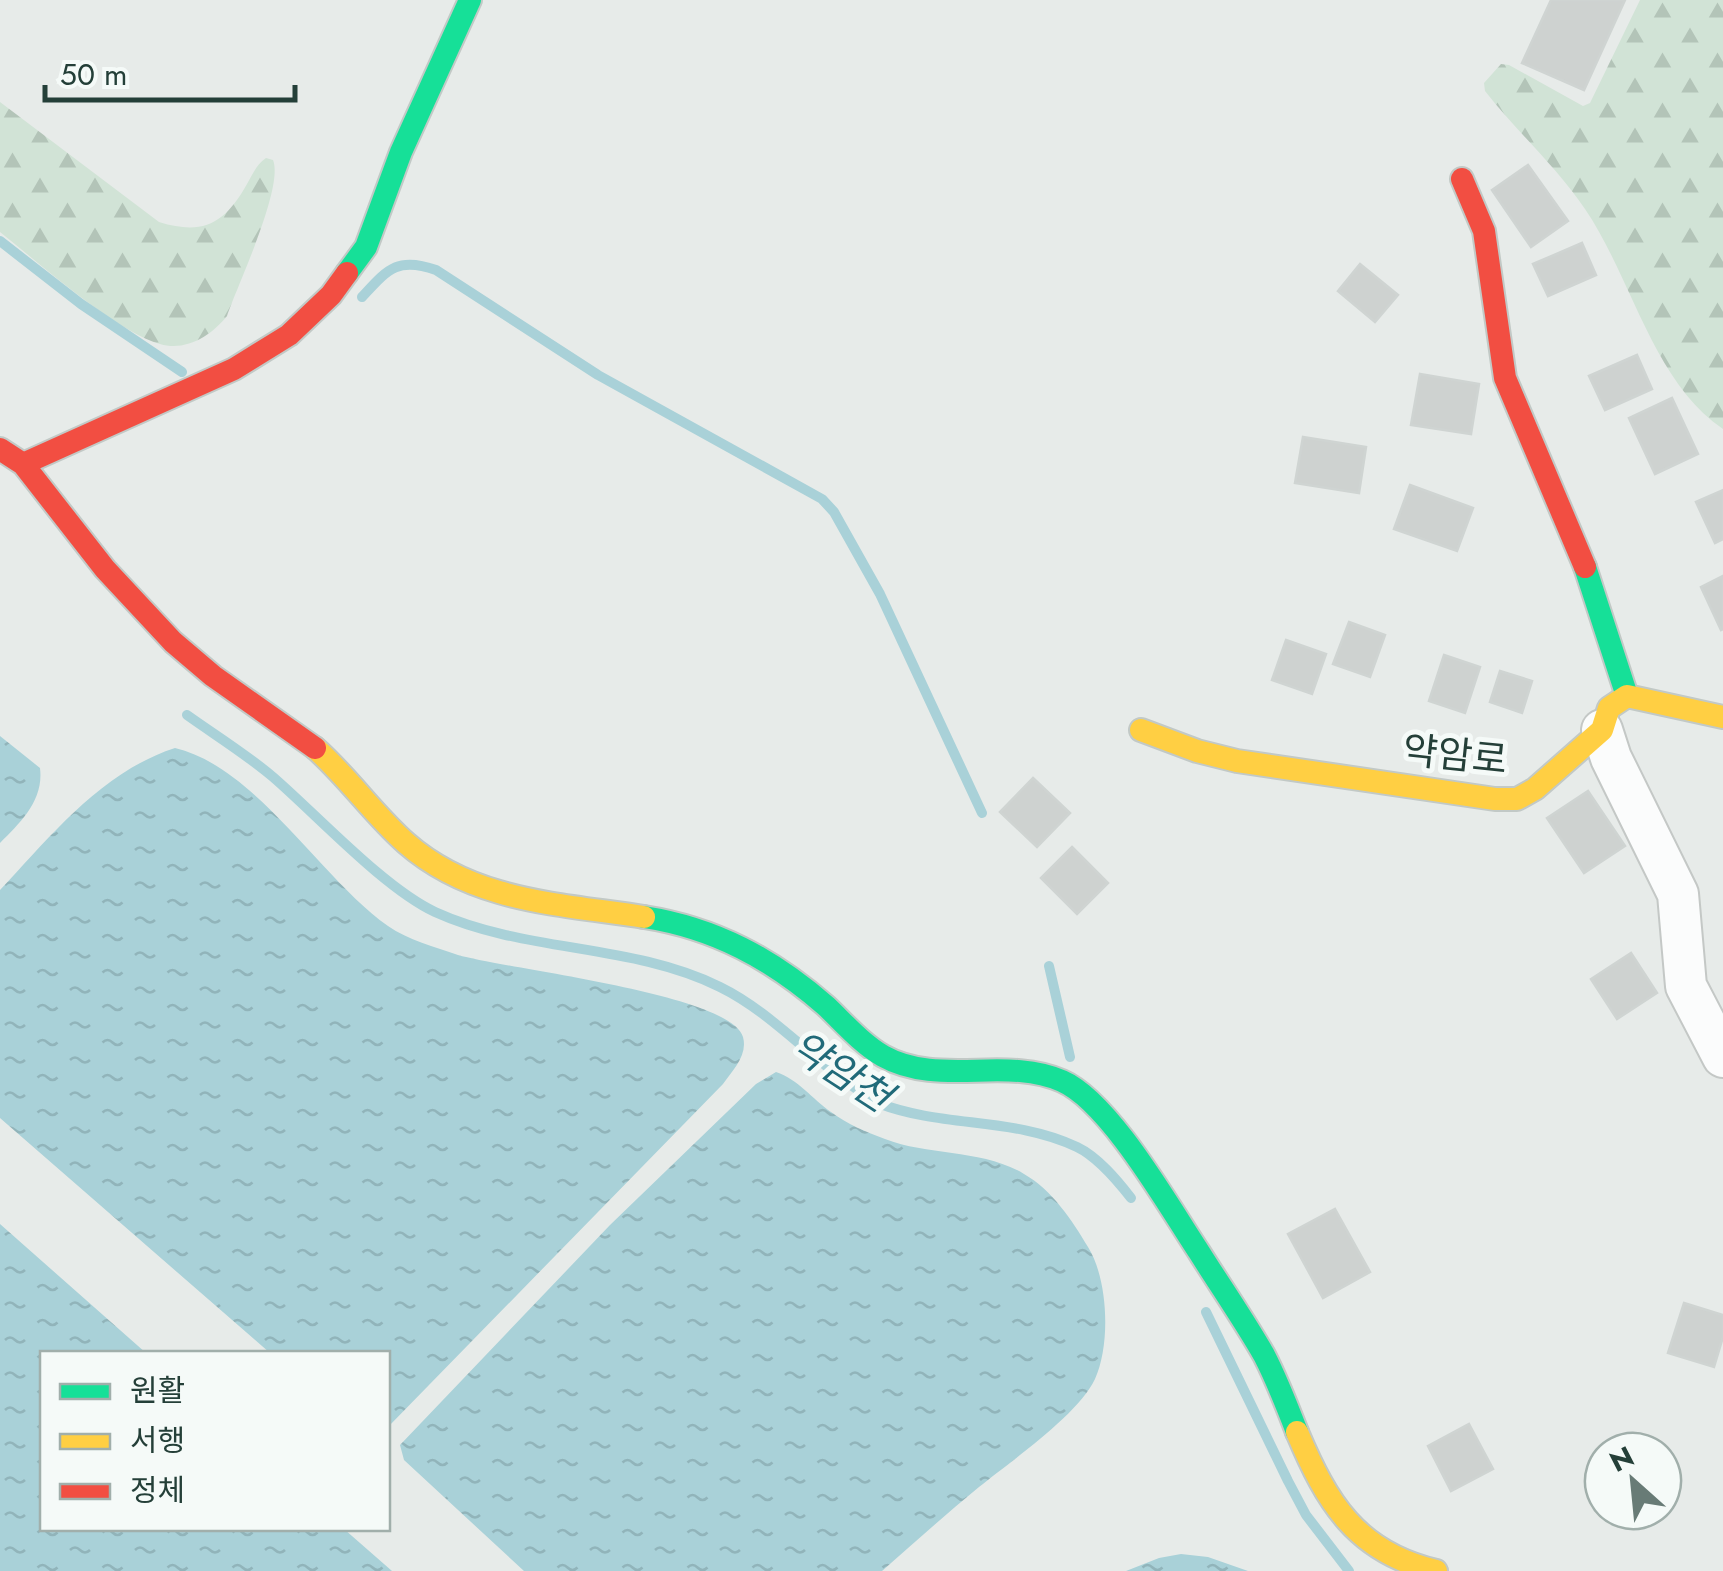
<svg xmlns="http://www.w3.org/2000/svg" width="1723" height="1571" viewBox="0 0 1723 1571" font-family="Jost,'Noto Sans KR',sans-serif">
<defs>
<pattern id="forest-firs" width="22" height="20" patternUnits="userSpaceOnUse" patternTransform="scale(2.5)"><rect width="22" height="20" fill="#d1e3d6"/><path d="M5 1l3.5 6h-7zM16 11l3.5 6h-7z" fill="#b3c4b8"/></pattern>
<pattern id="water-ripples" width="26" height="14" patternUnits="userSpaceOnUse" patternTransform="scale(2.5)"><rect width="26" height="14" fill="#a9d1d8"/><path d="M2 4q2-2 4 0t4 0M15 11q2-2 4 0t4 0" fill="none" stroke="#91b4ba"/></pattern>
</defs>
<rect width="100%" height="100%" fill="#e7ebe9"/>
<path fill="url(#forest-firs)" d="M1640,0h83v429c-70,-47 -91,-151 -138,-220 -29,-43 -68,-77 -100,-118l-1,-8 17,-19 8,1 74,41 7,-3z
M0,102l159,120c45,14 66,1 88,-38 6,-10 9,-19 19,-26l7,2c11,27 -35,124 -46,156 -15,19 -41,36 -67,28 -44,-12 -122,-82 -160,-112z"/>
<path fill="url(#water-ripples)" d="M0,736l40,32c4,32 -19,54 -40,75z
M175,748c81,19 146,131 213,178 20,14 47,21 70,29 48,14 273,39 285,82 5,18 -10,33 -20,47l-335,343v-73l-118,-1 -270,-235v-228c51,-54 101,-118 175,-142z
M776,1072c22,7 36,27 55,40 16,12 35,20 54,27 44,17 98,10 139,35 28,16 48,46 64,73 20,32 23,97 7,132 -17,36 -84,82 -116,108 -33,27 -65,56 -97,84h-358l-120,-111 -4,-15 210,-220 146,-141z
M0,1224l146,129 -104,1v174l302,1 48,42h-392z
M1181,1554l27,3 40,14h-122l33,-13z"/>
<g fill="none" stroke-linecap="round" stroke-linejoin="round">
<path stroke="#a9d1d8" stroke-width="10" d="M0,241l81,63 101,68
M362,297c25,-27 35,-41 74,-27l162,105 224,124 12,13 46,82 102,219
M187,715c28,20 59,39 86,62 45,39 111,111 162,135 90,41 196,31 285,75 47,23 84,64 127,95 10,7 20,16 31,21 64,25 137,14 199,44 21,10 40,33 54,51
M1049,966l21,91
M1206,1312l82,169 18,34 43,56"/>
</g>
<path fill="#ced2d0" stroke="#cfd4d2" stroke-width="2.5" d="M1551,0h74l-41,90 -62,-27z
M1528,165l40,56 -37,26 -39,-57z
M1582,243l14,32 -48,21 -15,-32z
M1360,264l38,31 -23,27 -37,-31z
M1637,355l15,34 -47,21 -16,-34z
M1420,374l59,10 -8,50 -60,-9z
M1672,398l26,56 -43,20 -26,-56z
M1303,437l63,10 -7,46 -64,-10z
M1410,485l63,23 -16,43 -63,-22z
M1723,490v49l-8,4 -19,-41z
M1723,576v53l-2,1 -20,-43z
M1349,622l36,13 -15,42 -37,-13z
M1286,640l40,14 -14,40 -40,-14z
M1444,655l36,12 -15,46 -36,-12z
M1500,671l32,10 -10,32 -32,-11z
M1033,778l37,35 -33,34 -37,-35z
M1588,791l37,55 -41,27 -37,-55z
M1072,847l36,36 -31,31 -36,-36z
M1631,953l26,40 -40,26 -26,-40z
M1335,1209l35,63 -47,26 -35,-64z
M1684,1303l39,12v22l-9,30 -46,-14z
M1469,1424l24,45 -42,22 -23,-45z"/>
<g fill="none" stroke-linecap="round" stroke-linejoin="round">
<defs>
<path id="street" d="M1602,730l9,28 67,136 8,92 37,71"/>
<path id="fast" d="M347,273l19,-26 35,-95 69,-152
M1585,567l42,129
M644,917c71,11 128,42 182,89 18,17 35,37 57,50 55,31 123,0 179,25 48,21 107,126 137,171 22,35 45,68 65,103 13,25 23,51 33,77"/>
<path id="slow" d="M1141,730l56,21 40,10 258,38h22l18,-10 67,-59 7,-22 18,-12 96,21
M315,748c33,29 58,66 91,95 67,59 155,61 238,74
M1297,1432c30,71 59,120 139,139"/>
<path id="jam" d="M1462,179l22,52 21,147 80,189
M0,449l23,15 82,105 68,73 40,34 102,72
M23,464l211,-95 55,-34 42,-40 16,-22"/>
</defs>
<use href="#street" stroke="#c4c8c6" stroke-width="44"/>
<use href="#fast" stroke="#c2c9c6" stroke-width="26"/>
<use href="#slow" stroke="#c2c9c6" stroke-width="26"/>
<use href="#jam" stroke="#c2c9c6" stroke-width="26"/>
<use href="#street" stroke="#fbfcfc" stroke-width="40"/>
<use href="#fast" stroke="#16e098" stroke-width="22"/>
<use href="#slow" stroke="#ffcf43" stroke-width="22"/>
<use href="#jam" stroke="#f24e42" stroke-width="22"/>
</g>
<g text-anchor="middle" stroke-width="10" stroke-linejoin="round" paint-order="stroke">
<g font-size="38" fill="#243f38" stroke="#f5faf8">
<text transform="translate(1455 755) rotate(6)" y="13">약암로</text>
</g>
<g font-size="40" font-style="italic" fill="#206a79" stroke="#f5faf8">
<text transform="translate(841 1071) rotate(33)" y="14">약암천</text>
</g>
</g>
<rect x="40" y="1351" width="350" height="180" fill="#f5faf8" stroke="#a1afab" stroke-width="2.5"/>
<rect x="60" y="1384" width="50" height="15" fill="#16e098" stroke="#a1afab" stroke-width="2.5"/>
<text x="130" y="1401" font-size="30" fill="#243f38">원활</text>
<rect x="60" y="1434" width="50" height="15" fill="#ffcf43" stroke="#a1afab" stroke-width="2.5"/>
<text x="130" y="1451" font-size="30" fill="#243f38">서행</text>
<rect x="60" y="1484" width="50" height="15" fill="#f24e42" stroke="#a1afab" stroke-width="2.5"/>
<text x="130" y="1501" font-size="30" fill="#243f38">정체</text>
<g transform="translate(1633 1481) rotate(333)"><circle r="48" fill="#f5faf8" stroke="#a1afab" stroke-width="2.5"/>
<path d="M0-8L18 38L0 25L-18 38Z" fill="#687b76"/>
<text y="-15" font-size="28" font-weight="bold" text-anchor="middle" fill="#243f38">N</text>
</g>
<path d="M45 85v15h250v-15" fill="none" stroke="#243f38" stroke-width="5"/>
<text x="60" y="85" font-size="30" fill="#243f38" stroke="#f5faf8" stroke-width="8" paint-order="stroke">50 m</text>
</svg>
